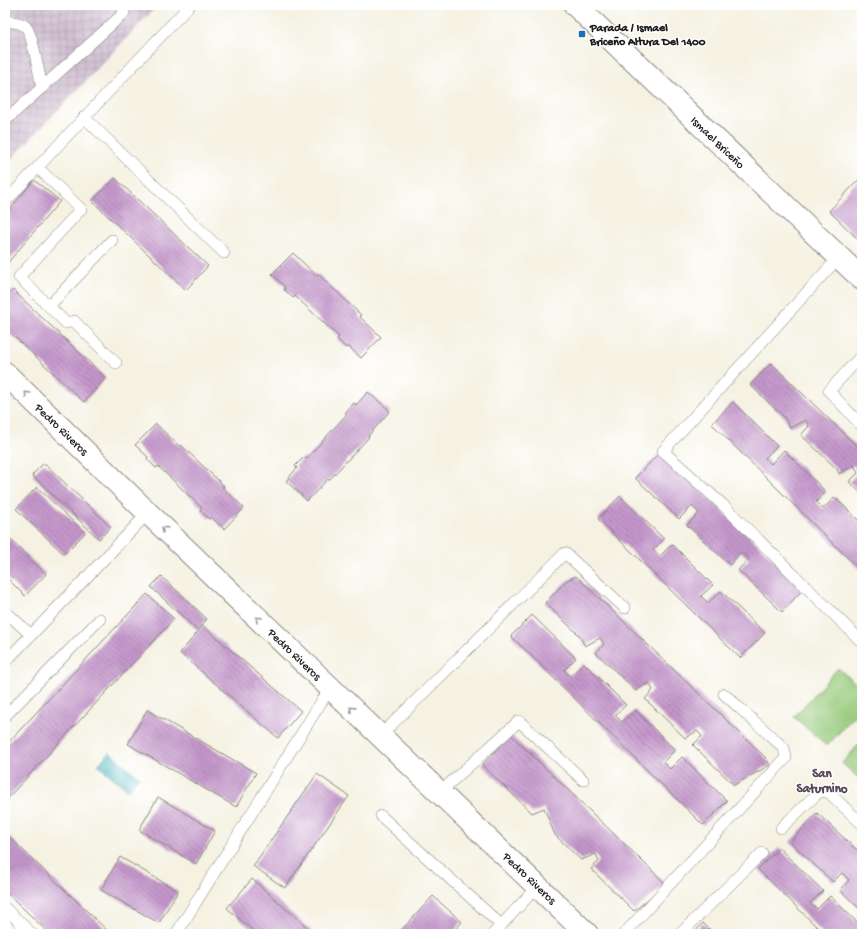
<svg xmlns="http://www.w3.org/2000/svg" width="867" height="939" viewBox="0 0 867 939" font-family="'Gochi Hand',sans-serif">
<defs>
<pattern id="industrial-grid" width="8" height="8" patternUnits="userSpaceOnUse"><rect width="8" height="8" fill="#cfbdcf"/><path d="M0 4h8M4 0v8" fill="none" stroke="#b1a2b1"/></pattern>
<pattern id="water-waves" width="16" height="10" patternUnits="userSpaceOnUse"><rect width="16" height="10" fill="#46b6bd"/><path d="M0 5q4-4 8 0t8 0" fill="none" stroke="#3a9399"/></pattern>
<pattern id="building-back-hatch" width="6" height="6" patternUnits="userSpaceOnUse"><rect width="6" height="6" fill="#c496cb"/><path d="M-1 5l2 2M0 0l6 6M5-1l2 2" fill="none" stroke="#9e7aa4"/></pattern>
</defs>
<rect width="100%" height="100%" fill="#fff"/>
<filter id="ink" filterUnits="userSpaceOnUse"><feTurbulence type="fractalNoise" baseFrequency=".025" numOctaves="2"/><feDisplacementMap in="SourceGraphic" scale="8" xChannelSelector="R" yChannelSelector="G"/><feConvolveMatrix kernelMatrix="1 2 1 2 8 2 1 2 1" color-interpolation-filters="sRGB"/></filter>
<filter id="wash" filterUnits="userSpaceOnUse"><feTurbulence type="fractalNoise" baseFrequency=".012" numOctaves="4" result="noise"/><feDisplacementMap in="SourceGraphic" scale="16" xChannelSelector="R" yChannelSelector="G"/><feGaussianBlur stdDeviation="0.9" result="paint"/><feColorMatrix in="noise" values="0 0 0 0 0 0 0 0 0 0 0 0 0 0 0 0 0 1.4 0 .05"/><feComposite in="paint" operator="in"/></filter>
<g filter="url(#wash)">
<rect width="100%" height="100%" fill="#f5f2e2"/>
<path fill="url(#industrial-grid)" d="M5,5h153l-153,161z"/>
<path fill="#96c979" stroke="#59724a" d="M838,668l24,21v18l-35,39 -33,-29z
M862,741v40l-20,-18z"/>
<path fill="url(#water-waves)" stroke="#31696c" d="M109,752l30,25 -11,13 -30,-25z"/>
<g id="blocks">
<path fill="url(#building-back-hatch)" d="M862,176v67l-33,-32z
M115,178l93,88 -22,24 -94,-89z
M34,180l26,21 -55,65v-51z
M293,253l23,22 2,-1 43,41 -2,1 22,21 -20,21 -13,-12 -2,2 -9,-9 2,-2 -44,-41 -2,2 -9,-9 1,-2 -13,-13z
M13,290l93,88 -22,24 -79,-74v-30z
M771,363l91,88v43l-13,-12 9,-9 -4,-8 -15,9 -2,-5 -36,-34 8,-9 -4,-6 -15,8 -6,-11 -34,-32z
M368,392l22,19 -22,25 1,1 -40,43 -1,-1 -21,22 -21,-20 11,-13 -2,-2 9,-9 2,2 41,-45 -2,-1 9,-10 2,2z
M733,402l44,44 -12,12 6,6 13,-14 42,42 -10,10 7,7 12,-12 27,27v48l-150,-148z
M156,424l23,22 2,-1 43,41 -2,1 22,21 -20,21 -13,-12 -2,2 -9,-9 2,-2 -44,-42 -2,2 -9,-9 1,-2 -13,-12z
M660,452l144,136 -22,24 -44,-42 11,-11 -8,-7 -11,13 -43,-40 12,-12 -7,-7 -13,13 -44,-41z
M44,463l67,64 -12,12 -67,-64z
M37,487l48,46 -21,21 -48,-45z
M620,496l44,43 -11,11 7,6 12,-12 41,41 -12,11 7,7 13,-12 44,42 -25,25 -142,-139z
M5,534l41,40 -21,22 -20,-20z
M161,576l46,43 -10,11 -46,-43z
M576,576l189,181 5,8 -36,20 -41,-40 9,-9 -5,-5 -12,7 -40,-39 8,-9 -4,-7 -14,8 -3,-4 -36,-34 8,-9 -4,-6 -15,8 -6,-11 -34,-32 21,-22z
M147,594l27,25 -169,182v-55z
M532,615l44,43 -12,12 6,6 14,-13 42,42 -11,10 7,7 13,-12 40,40 -12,12 7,7 12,-12 45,44 -24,24 -192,-189z
M203,626l98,85 -23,27 -98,-85z
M147,710l109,63 -20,34 -108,-63z
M511,735l155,149 -32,27 -43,-42 8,-8 -3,-7 -15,6 -26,-25 -11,-27 -12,5 -50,-48z
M317,774l32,22 -64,92 -32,-22z
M158,797l57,34 -19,33 -57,-34z
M817,813l45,42v56l-22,-21 9,-10 -7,-7 -9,9 -43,-40z
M5,833l106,101h-61l-45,-43z
M779,848l44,43 -13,12 7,6 13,-13 32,31v7h-38l-66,-65z
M120,857l58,34 -19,32 -58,-33z
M252,879l63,55h-58l-30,-26z
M433,896l29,26 -11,12h-53z
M703,923l11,11h-21z"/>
</g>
</g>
<g filter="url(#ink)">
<use href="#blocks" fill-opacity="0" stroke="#88877f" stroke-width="1"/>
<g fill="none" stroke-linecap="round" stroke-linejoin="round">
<defs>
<path id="lane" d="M5,21c6,1 16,1 21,6 7,8 13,48 16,61
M84,117l140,136
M5,121l119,-108 -1,-8
M38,168l43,41 -62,68 47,46 8,-2 42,42
M5,202l185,-197
M839,257l-176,194 60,54 139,137
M49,306l63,-66
M862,355l-33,36 33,35
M5,611l26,24
M5,662l80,-83 63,-66
M5,716l95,-97
M380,736l185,-183 60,55
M440,792l79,-71 64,59
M381,816l120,109
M781,828l38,-36 8,-1 35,33
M5,908l27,26
M176,934l154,-246
M493,934l45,-48
M624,934l162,-176 -2,-10 -60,-54
M680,934l82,-81"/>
<path id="secondary" d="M575,5l287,274
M5,373l143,140 439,421"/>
</defs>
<use href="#lane" stroke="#88877f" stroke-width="12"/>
<use href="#secondary" stroke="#88877f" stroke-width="24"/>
<use href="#lane" stroke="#fff" stroke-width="11"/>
<use href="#secondary" stroke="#fff" stroke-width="22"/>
</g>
<defs><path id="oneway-chevron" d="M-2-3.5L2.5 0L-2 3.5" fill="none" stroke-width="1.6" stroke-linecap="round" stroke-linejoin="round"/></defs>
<g stroke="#999">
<use href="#oneway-chevron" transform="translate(27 394) rotate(-135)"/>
<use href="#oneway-chevron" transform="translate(164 529) rotate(-136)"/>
<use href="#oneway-chevron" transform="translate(258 619) rotate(-136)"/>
<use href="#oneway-chevron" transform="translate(352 709) rotate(-136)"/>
</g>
</g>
<rect fill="#1f6fb2" stroke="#fff" stroke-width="1.5" x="578" y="30" width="8" height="8" rx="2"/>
<g text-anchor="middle" stroke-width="3" stroke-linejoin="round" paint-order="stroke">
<g font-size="12" font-weight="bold" fill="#1c1c1c" stroke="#fff" text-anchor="start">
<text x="590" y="31">Parada / Ismael<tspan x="590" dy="14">Briceño Altura Del 1400</tspan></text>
</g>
<g font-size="12" fill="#1c1c1c" stroke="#fff">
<text transform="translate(718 142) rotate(44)" y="4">Ismael Briceño</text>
<text transform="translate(62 429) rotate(44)" y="4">Pedro Riveros</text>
<text transform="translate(295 654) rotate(44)" y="4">Pedro Riveros</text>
<text transform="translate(530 878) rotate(44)" y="4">Pedro Riveros</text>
</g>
<g font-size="13" font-weight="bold" fill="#574759" stroke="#fff">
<text x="822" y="777">San<tspan x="822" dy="15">Saturnino</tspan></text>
</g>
</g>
<rect width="867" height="939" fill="none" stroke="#fff" stroke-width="20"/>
</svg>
